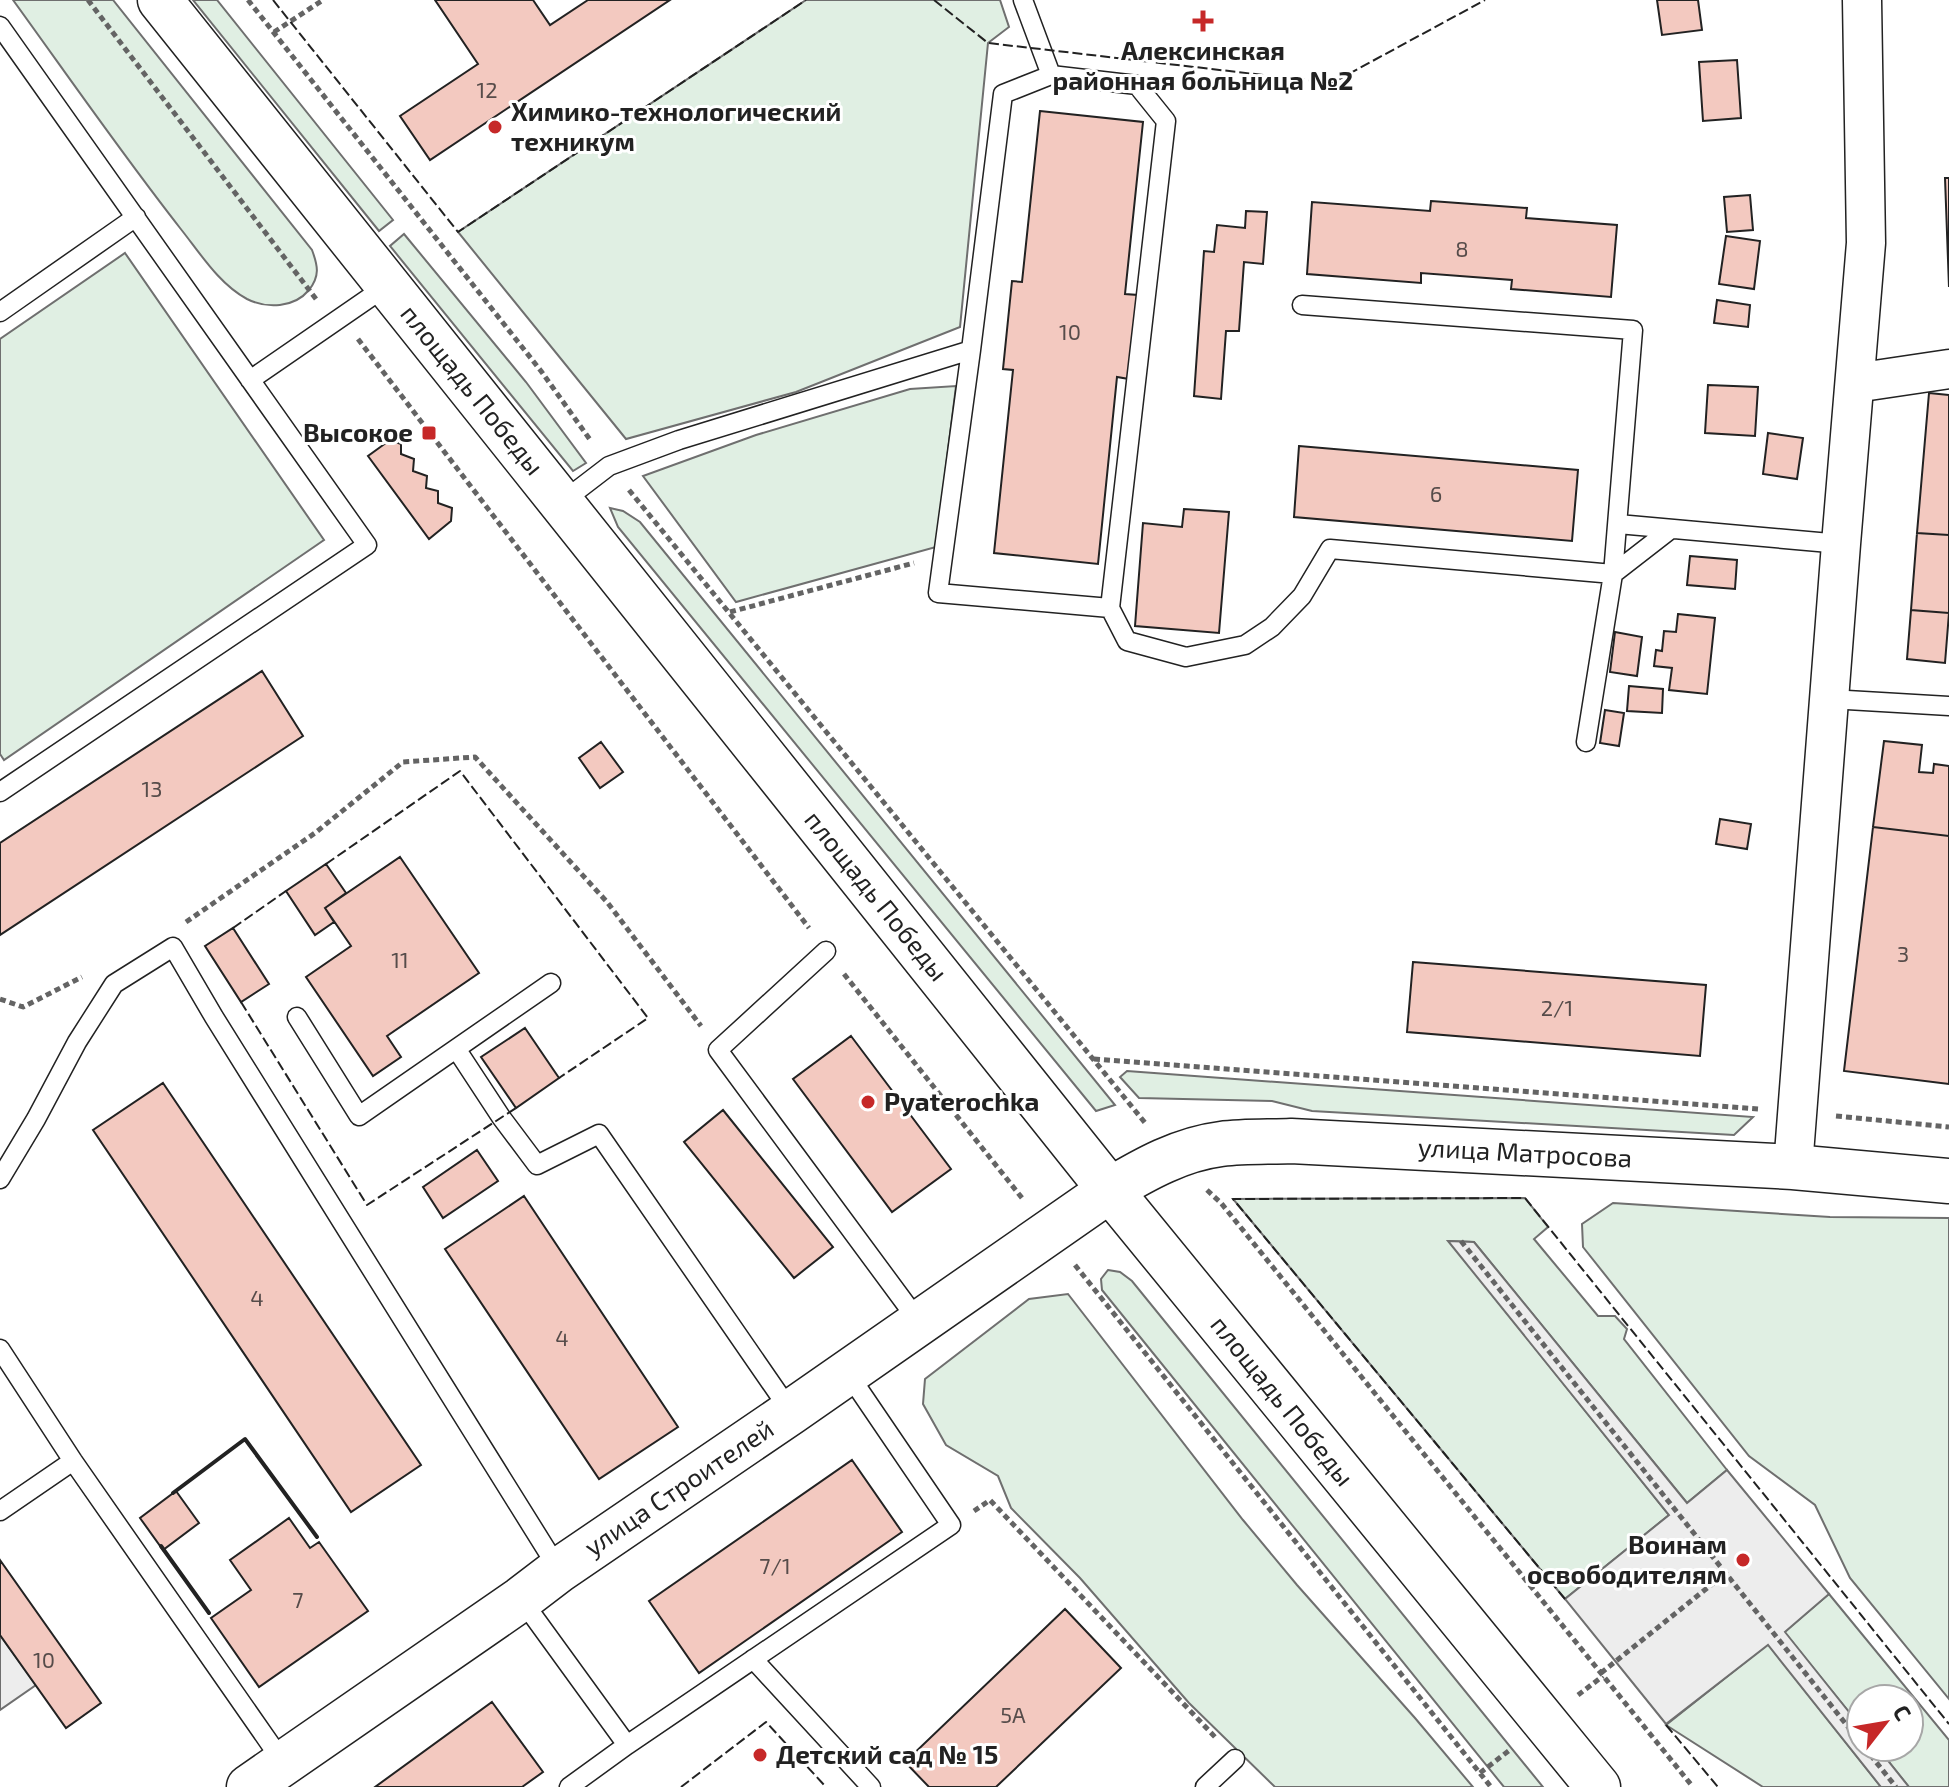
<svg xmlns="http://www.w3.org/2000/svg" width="1949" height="1787" viewBox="0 0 1949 1787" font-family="'Exo 2',sans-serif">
<rect width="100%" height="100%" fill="#fff"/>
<path fill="#e0efe3" stroke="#6f6f6f" stroke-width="2" d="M13,0h100l199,250c6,16 8,26 -3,40 -15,18 -42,19 -62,9 -28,-15 -47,-46 -67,-71 -58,-74 -112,-152 -167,-228z
M193,0h24l176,220 -14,11z
M806,0h194l9,27 -21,16 -28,284 -164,65 -170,47 -168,-207z
M404,234l122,148 60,81 -13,8 -183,-225z
M125,253l199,287 -320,220 -4,-6v-415z
M956,386l-20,161 -200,55 -93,-126 113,-41 154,-46z
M610,508l13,3 17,11 475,583 -19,6 -478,-584z
M1127,1071l626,46 -19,18 -422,-24 -40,-10 -133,-3 -19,-21z
M1525,1198l23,29 -14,12 64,77h17l12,13 -3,10 103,131 -40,33 -213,-261 -25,-1 220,274 -104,84 -332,-400z
M1613,1203l217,14 119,1v481l-99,-121 -35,-73 -66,-49 -166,-209 -1,-23z
M1108,1270l12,2 12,9 411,506h-39l-402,-497 -1,-11z
M1068,1294l175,226 54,65 118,133 58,69h-198l-86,-84 -109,-125 -69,-70 -13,-32 -52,-31 -23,-41 2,-25 104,-80z
M1829,1594l120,146v47h-40l-32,-40h32v-48h-48v28l-77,-95z
M1768,1644l113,143h-118l-97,-62z"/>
<path fill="#ededed" stroke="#6f6f6f" stroke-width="2" d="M1448,1241l26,1 213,261 40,-33 102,124 -44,38 76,95v20h16l32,40h-28l-113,-142 -102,79 -101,-125 104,-84z
M0,1635l36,50 -36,25z"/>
<path fill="#f3c9c0" stroke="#222" stroke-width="2" d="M435,0h98l17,25 38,-25h82l-240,160 -30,-44 78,-52z
M1657,0h41l4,30 -40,5z
M1737,60l4,58 -38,3 -4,-59z
M1040,111l103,11 -18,172 13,1 -9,84 -12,-2 -19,187 -104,-11 19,-183 -10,-1 9,-88 10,1z
M1945,178h4v109z
M1750,195l3,35 -26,2 -3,-35z
M1431,201l96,7 -1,10 91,7 -6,72 -100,-8 1,-9 -91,-7v10l-114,-9 5,-72 118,9z
M1246,211l21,1 -4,52 -19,-2 -5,69h-13l-5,68 -27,-3 10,-145 10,1 3,-27 28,3z
M1726,236l34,5 -6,48 -35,-5z
M1717,300l33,5 -2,22 -34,-4z
M1708,385l50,2 -3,49 -50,-3z
M1929,393l20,2v140l-32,-2z
M1768,433l35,5 -6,41 -34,-5z
M390,440l11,4v10l13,5 -1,12 14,5 -1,12 12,3v12l14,5 -1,13 -22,18 -61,-83z
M1299,446l279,24 -6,71 -278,-24z
M1184,509l45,3 -10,121 -84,-7 8,-103 39,4z
M1917,533l32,2v78l-38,-3z
M1690,556l47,4 -2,29 -48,-4z
M1911,610l38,3 -4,50 -38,-4z
M1678,614l37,4 -8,76 -38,-4 3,-22 -18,-2 2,-16 6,1 2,-20 12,1z
M1615,632l27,5 -5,39 -27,-4z
M262,671l41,65 -303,199v-92z
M1629,686l34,3 -1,24 -35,-2z
M1605,710l19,3 -5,33 -19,-3z
M1884,741l38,4 -3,27 14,1 1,-9 15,2v70l-76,-9z
M601,742l22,30 -23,16 -21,-30z
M1720,819l31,5 -4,25 -31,-5z
M1873,827l76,9v248l-105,-13z
M400,857l79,116 -92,63 14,21 -28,19 -67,-99 45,-31 -26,-38z
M326,864l20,29 -21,15 9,14 -19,13 -29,-44z
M233,928l36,56 -28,18 -36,-56z
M1413,962l293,23 -6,71 -293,-24z
M525,1028l34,50 -43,30 -35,-51z
M851,1036l100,133 -59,43 -99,-133z
M163,1083l258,382 -70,47 -258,-382z
M723,1110l110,137 -39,31 -110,-136z
M477,1150l21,31 -55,37 -20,-31z
M524,1196l154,231 -79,52 -154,-230z
M852,1460l50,72 -203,141 -50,-72z
M176,1491l23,32 -36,27 -23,-32z
M289,1518l21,30 9,-6 49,69 -109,76 -48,-69 40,-28 -21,-30z
M0,1560l101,143 -35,25 -66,-93z
M1065,1609l56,59 -125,119h-67l-24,-25z
M492,1702l51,70 -21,15h-147z"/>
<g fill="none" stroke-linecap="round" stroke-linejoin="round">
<defs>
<path id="service" d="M1023,0l28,75
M0,26l367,519 -367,247
M1051,75l86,10 29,36 -56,487 -172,-15 33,-243 32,-256z
M1302,305l331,25 -20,244 -27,168
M0,312l136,-95
M250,380l138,-95
M562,502l47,-36 70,-26 292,-90
M1618,524l223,20
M1110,608l17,33 59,16 59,-12 27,-18 30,-31 28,-47 283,25 58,-45
M1830,699l119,7
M826,951l-108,99 201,272
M297,1017l62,99 192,-133
M457,1050l44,67 36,48 62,-31 192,278
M0,1179l36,-60 41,-77 37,-58 59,-37 41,70 345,553
M0,1349l73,112 200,287 8,16
M0,1511l73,-50
M521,1599l106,146
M753,1659l118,128
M569,1787l58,-42 324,-220 -104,-153
M1205,1787l30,-28"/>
<path id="minor" d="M1855,383l94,-14
M1793,1167l48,-623 25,-301 -4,-243"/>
<path id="tertiary" d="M160,0l950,1190 488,597"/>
<path id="secondary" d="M249,1787l272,-188 38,-29 232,-158 319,-222c35,-21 71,-41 111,-46 23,-3 47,-2 70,-3l502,26 156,14"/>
</defs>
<use href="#service" stroke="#222" stroke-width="21"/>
<use href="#minor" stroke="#222" stroke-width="41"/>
<use href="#tertiary" stroke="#222" stroke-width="47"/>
<use href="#secondary" stroke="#222" stroke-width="47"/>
<path stroke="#646464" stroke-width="5" stroke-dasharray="6 4" stroke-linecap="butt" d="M88,0l228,299
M248,0l293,371 50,70
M274,32l49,-32
M358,339l451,589
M629,490l517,634
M730,612l184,-49
M186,922l129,-89 88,-71 72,-5 132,145 94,124
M844,974l178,224
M0,999l23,8 59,-30
M1094,1059l664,50
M1836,1116l113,11
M1207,1190l14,13 472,584
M1461,1241l400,502
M1075,1265l416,522
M974,1511l16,-11 225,237
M1601,1673l125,-100
M1578,1695l25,-19
M1864,1747l32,40
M1480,1773l31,-24"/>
<use href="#service" stroke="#fff" stroke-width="18"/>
<use href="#minor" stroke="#fff" stroke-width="38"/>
<use href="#tertiary" stroke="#fff" stroke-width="44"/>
<use href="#secondary" stroke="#fff" stroke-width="44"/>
<path stroke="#222" stroke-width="2" stroke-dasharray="10 4" stroke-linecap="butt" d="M273,0l185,232 348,-232
M934,0l54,43 344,40 153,-83
M326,864l134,-93 188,247 -89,60
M233,928l53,-37
M241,1002l126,203 149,-97
M1565,1599l-332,-400 292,-1 424,526
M1666,1725l52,62
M681,1787l85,-65 60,65"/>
<path stroke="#222" stroke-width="4" d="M173,1493l72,-54 72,98
M161,1546l48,67"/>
</g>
<g fill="#c62828" stroke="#fff" stroke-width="3">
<path d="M1199 9h8v8h8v8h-8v8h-8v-8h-8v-8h8z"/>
<circle cx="495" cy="127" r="8"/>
<rect x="421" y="425" width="16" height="16" rx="4"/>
<circle cx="868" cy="1102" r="8"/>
<circle cx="1743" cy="1560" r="8"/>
<circle cx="760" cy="1755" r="8"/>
</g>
<g text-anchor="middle" stroke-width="6" stroke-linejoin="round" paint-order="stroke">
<g font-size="22" fill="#564c4a">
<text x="487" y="98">12</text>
<text x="1462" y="257">8</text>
<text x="1070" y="340">10</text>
<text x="1436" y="502">6</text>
<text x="152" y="797">13</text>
<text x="1903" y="962">3</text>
<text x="400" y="968">11</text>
<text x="1557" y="1016">2/1</text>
<text x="257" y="1306">4</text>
<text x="562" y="1346">4</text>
<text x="775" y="1574">7/1</text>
<text x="298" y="1608">7</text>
<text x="44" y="1668">10</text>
<text x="1013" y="1723">5А</text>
</g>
<g font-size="26" font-weight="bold" fill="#222" stroke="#fff" text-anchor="start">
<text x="1203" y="60" text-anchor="middle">Алексинская<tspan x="1203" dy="30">районная больница №2</tspan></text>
<text x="511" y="121">Химико-технологический<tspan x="511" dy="30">техникум</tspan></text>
<text x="413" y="442" text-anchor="end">Высокое</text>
<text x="884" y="1111">Pyaterochka</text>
<text x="1727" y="1554" text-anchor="end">Воинам<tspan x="1727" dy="30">освободителям</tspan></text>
<text x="776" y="1764">Детский сад № 15</text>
</g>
<g font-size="26" fill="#222" stroke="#fff">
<text transform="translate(472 390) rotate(51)" y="9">площадь Победы</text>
<text transform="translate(876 896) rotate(51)" y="9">площадь Победы</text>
<text transform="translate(1525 1153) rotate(3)" y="9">улица Матросова</text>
<text transform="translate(1282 1401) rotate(51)" y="9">площадь Победы</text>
<text transform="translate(679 1488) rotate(-34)" y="9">улица Строителей</text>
</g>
</g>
<g transform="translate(1885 1723) rotate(59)"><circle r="38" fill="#ffffff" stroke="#a7a7a7" stroke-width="2"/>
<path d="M0-6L14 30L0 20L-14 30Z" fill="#c62828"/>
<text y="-12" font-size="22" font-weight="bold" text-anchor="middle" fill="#222222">С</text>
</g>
</svg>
